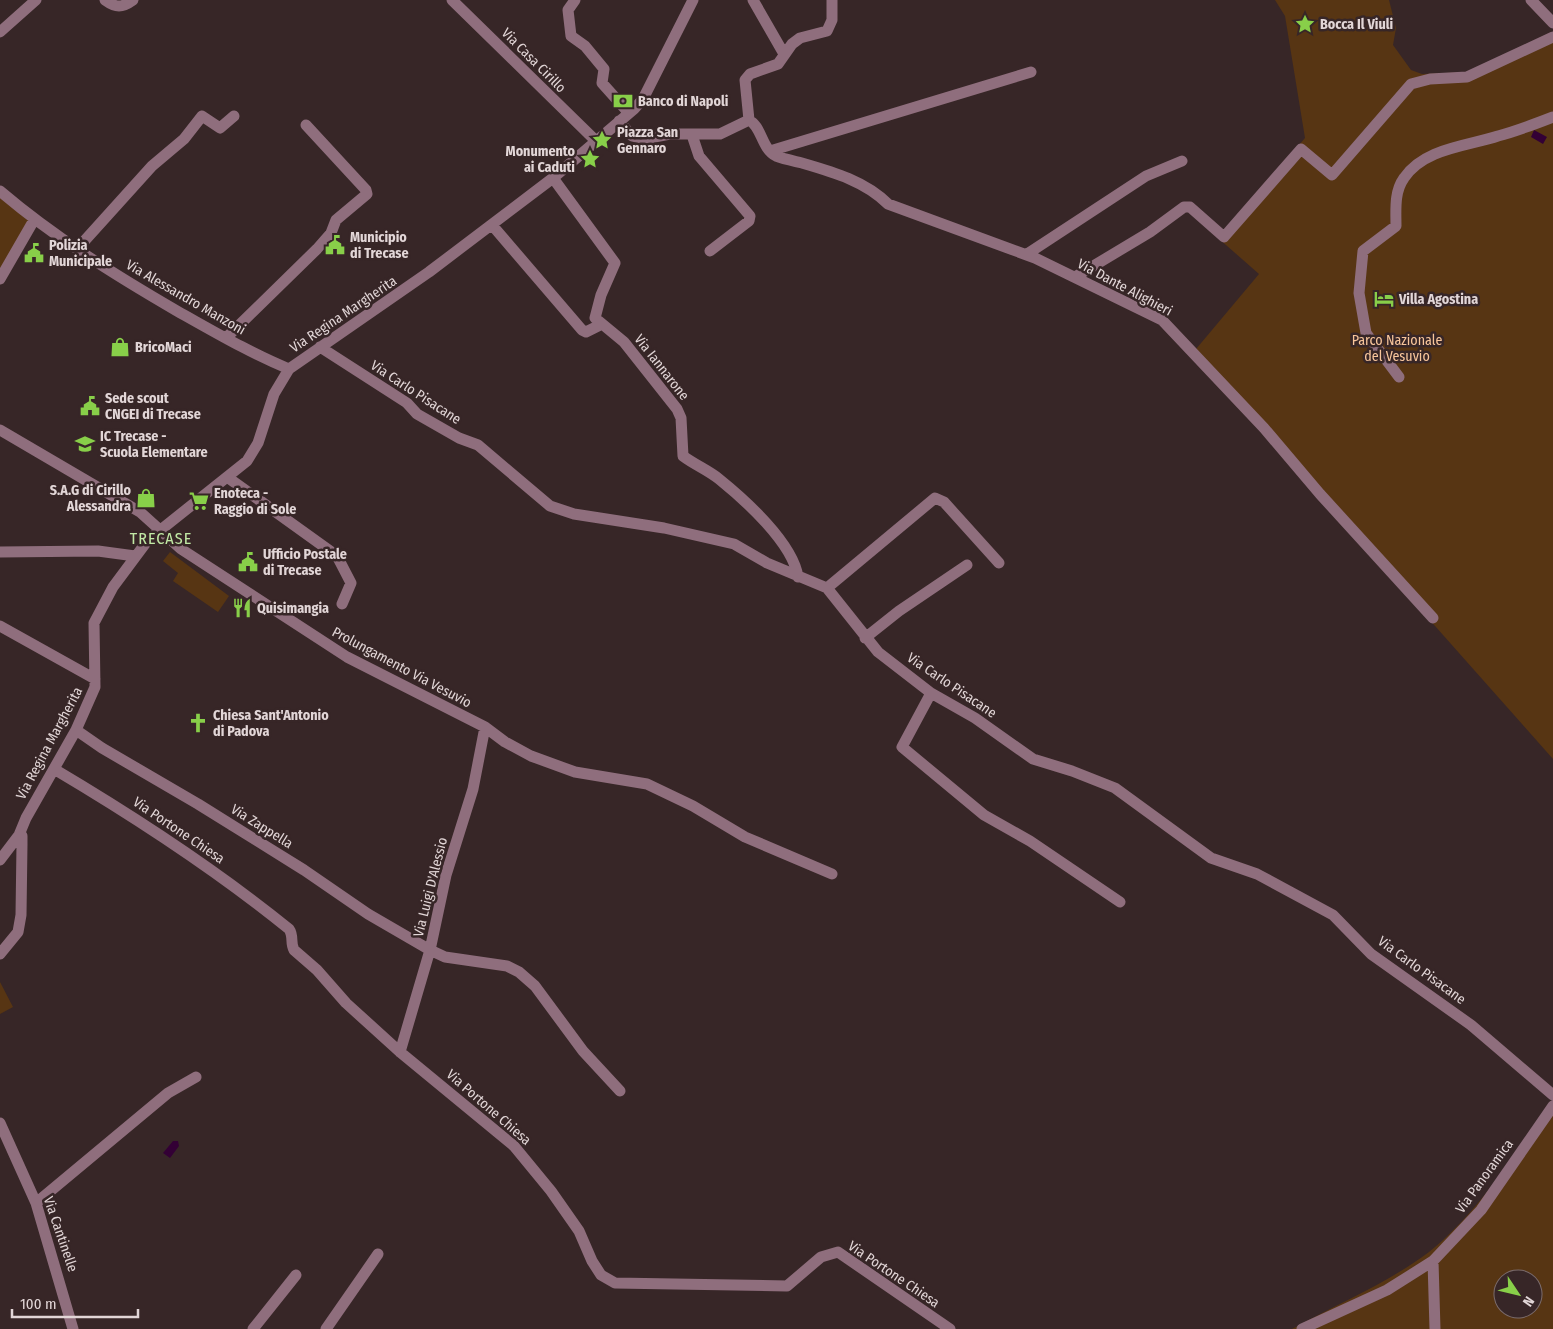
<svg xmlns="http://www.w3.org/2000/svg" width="1553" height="1329" viewBox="0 0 1553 1329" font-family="'Fira Sans Condensed',sans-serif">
<rect width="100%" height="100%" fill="#372627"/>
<path fill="#573513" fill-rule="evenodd" d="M1275,0h114l7,28 -3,17 18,25 11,4 48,-2 83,-40v727l-275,-310 -87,-94 68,-81 -41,-36 87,-100 -20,-122z
M0,197l29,24 -29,49z
M170,552l59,44 -11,16 -45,-31 5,-8 -15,-12z
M0,982l13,25 -13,7z
M1553,1102v227h-261c45,-25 96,-46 137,-77 50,-40 86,-99 124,-150zM1503,1279h30v30h-30z"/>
<path fill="#330035" d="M1534,130l13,7 -4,7 -12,-7z
M173,1141h5l1,5 -9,12 -7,-5z"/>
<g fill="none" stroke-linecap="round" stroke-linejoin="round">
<path stroke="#8f6e7d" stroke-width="11" d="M105,0c11,8 17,8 28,0
M452,0l144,141
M575,0l-7,10 3,26 14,10 19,23 -2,14 26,29
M753,0l31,54
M1531,0l22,23
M0,32l36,-32
M749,120c13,7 12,28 27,36 8,3 18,5 26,7 31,9 63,18 86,41l147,54 127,62 102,108 56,66 113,124
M749,120l-4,-40 5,-6 28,-10 14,-20 8,-6 27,-7 5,-11v-20
M619,121l13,15 12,3 26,-5h50l29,-14
M692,135l7,21 51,60 -1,5 -39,30
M770,151l261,-79
M553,178l62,85 -14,32 -6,23 29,24 53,67 4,9 2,38c12,9 25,14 36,23 26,21 74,64 79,98
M0,191c54,46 115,84 177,120 36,20 73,42 112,58
M492,225l90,105 4,2 14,-7
M78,248l74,-82 32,-27 18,-23 18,12 14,-12
M1027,254l119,-78 36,-15
M1075,277l75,-45 34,-25h6l34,30 77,-88 31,26 79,-91 19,-5 37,-2 86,-40
M0,279l34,-59
M226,338l91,-89 14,-16 5,-13 31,-26 -1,-4 -60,-65
M320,347l87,56 10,11 42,24 19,7 72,61 24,8 90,14 70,16 33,19 60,25 51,64 53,41 44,25 58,41 39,12 43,17 96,70 46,16 76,41 38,39 100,71 82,70
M1399,377l-33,-44 -7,-40 4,-42 33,-25c0,-16 -2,-34 8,-48 20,-30 64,-32 94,-42 19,-5 37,-12 55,-19
M0,430l140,82 41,37 166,108 138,70 20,15 26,14 44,16 72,12 46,22 52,31 87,37
M227,477l110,79 14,27 -9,21
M0,552l98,-1 37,5
M827,588l108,-90 9,4 55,61
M0,626l95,53
M865,638l34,-27 68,-46
M931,693l-29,54 82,68 46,26 90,61
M76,730l26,18 96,56 106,66 64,44 62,36 15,7 62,9 12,6 16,14 48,65 37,40
M54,769c81,48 161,100 235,160 5,7 1,14 5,21l23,20 29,33 54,49 114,94 37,45 28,40 13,30 9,14 14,8 172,3 34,-29 17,-5 112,77
M0,860l19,-25 7,-17 50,-88 19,-43 -1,-64 19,-36 35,-47 99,-79 11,-18 16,-49 15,-25 140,-97 124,-94 81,-69 9,-10 50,-99
M0,954l18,-22 3,-17 1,-71v-8l-3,-1
M400,1052l30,-102 16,-75 27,-86 12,-62
M0,1123l36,80 37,126
M36,1203l132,-110 28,-16
M1433,1261l2,68
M253,1329l43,-54
M326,1329l52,-75
M1302,1329l85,-39 46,-29 48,-51 72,-104"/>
</g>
<defs>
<symbol id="sight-bare" viewBox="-9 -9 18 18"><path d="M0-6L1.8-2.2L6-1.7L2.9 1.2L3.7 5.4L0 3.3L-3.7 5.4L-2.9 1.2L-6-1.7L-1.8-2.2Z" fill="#88cf49" stroke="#372627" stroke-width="2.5" paint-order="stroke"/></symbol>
<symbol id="bank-bare" viewBox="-9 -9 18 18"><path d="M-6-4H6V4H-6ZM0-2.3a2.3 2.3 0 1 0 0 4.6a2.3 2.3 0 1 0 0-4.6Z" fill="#88cf49" stroke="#372627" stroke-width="2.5" paint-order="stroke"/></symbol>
<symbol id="civic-bare" viewBox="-9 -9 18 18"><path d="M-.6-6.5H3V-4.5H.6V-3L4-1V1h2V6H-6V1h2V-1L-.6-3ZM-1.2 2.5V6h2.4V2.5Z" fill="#88cf49" stroke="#372627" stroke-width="2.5" paint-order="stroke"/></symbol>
<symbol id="hotel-bare" viewBox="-9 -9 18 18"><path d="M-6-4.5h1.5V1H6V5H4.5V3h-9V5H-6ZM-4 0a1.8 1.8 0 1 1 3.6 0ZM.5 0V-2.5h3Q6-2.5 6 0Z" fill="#88cf49" stroke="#372627" stroke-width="2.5" paint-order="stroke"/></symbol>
<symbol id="shop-bare" viewBox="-9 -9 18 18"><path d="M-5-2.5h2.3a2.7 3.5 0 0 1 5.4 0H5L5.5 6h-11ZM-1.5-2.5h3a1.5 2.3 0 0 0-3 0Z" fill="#88cf49" stroke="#372627" stroke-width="2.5" paint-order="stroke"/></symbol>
<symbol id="school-bare" viewBox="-9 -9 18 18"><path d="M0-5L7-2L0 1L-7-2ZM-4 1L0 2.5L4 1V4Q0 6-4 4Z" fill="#88cf49" stroke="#372627" stroke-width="2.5" paint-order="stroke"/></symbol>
<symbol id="supermarket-bare" viewBox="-9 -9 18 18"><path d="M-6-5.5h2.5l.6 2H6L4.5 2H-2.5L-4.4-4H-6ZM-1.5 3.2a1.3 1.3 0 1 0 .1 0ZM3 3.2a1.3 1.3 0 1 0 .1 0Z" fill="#88cf49" stroke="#372627" stroke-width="2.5" paint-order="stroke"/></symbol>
<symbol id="restaurant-bare" viewBox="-9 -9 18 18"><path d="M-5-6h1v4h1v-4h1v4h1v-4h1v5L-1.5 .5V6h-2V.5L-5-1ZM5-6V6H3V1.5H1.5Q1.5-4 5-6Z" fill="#88cf49" stroke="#372627" stroke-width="2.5" paint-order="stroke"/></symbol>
<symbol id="church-bare" viewBox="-9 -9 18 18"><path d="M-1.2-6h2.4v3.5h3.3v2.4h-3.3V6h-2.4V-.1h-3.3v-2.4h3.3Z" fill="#88cf49" stroke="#372627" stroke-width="2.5" paint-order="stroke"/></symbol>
</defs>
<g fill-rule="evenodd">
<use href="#sight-bare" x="1291" y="10" width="28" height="28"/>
<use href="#bank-bare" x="609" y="87" width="28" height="28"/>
<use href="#sight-bare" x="588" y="126" width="28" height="28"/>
<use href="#sight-bare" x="576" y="145" width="28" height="28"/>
<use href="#civic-bare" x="321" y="231" width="28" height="28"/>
<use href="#civic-bare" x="20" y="239" width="28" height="28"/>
<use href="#hotel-bare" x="1370" y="285" width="28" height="28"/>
<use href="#shop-bare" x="106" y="333" width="28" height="28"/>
<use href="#civic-bare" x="76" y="392" width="28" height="28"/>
<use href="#school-bare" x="71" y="430" width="28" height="28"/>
<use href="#shop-bare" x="132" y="484" width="28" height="28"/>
<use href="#supermarket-bare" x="185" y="487" width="28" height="28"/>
<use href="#civic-bare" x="234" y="548" width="28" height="28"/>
<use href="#restaurant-bare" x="228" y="594" width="28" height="28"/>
<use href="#church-bare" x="184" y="709" width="28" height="28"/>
</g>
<g text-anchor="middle" stroke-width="5" stroke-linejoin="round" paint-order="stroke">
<g font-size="14" font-weight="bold" fill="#e2d6d7" stroke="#372627" text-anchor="start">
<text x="1320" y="29">Bocca Il Viuli</text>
<text x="638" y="106">Banco di Napoli</text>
<text x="617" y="137">Piazza San<tspan x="617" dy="16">Gennaro</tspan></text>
<text x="575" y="156" text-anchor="end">Monumento<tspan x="575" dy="16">ai Caduti</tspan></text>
<text x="350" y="242">Municipio<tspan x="350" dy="16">di Trecase</tspan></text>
<text x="49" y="250">Polizia<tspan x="49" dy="16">Municipale</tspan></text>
<text x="1399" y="304">Villa Agostina</text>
<text x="135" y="352">BricoMaci</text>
<text x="105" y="403">Sede scout<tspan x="105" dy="16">CNGEI di Trecase</tspan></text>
<text x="100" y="441">IC Trecase -<tspan x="100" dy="16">Scuola Elementare</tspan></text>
<text x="131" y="495" text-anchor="end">S.A.G di Cirillo<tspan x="131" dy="16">Alessandra</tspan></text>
<text x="214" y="498">Enoteca -<tspan x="214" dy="16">Raggio di Sole</tspan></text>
<text x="263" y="559">Ufficio Postale<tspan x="263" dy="16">di Trecase</tspan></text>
<text x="257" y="613">Quisimangia</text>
<text x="213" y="720">Chiesa Sant'Antonio<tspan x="213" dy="16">di Padova</tspan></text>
</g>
<g font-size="14" fill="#e2d6d7" stroke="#372627">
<text transform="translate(534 60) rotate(45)" y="5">Via Casa Cirillo</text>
<text transform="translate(1125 287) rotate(28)" y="5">Via Dante Alighieri</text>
<text transform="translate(186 297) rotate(30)" y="5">Via Alessandro Manzoni</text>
<text transform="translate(343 314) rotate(-34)" y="5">Via Regina Margherita</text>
<text transform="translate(662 367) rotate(52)" y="5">Via Iannarone</text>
<text transform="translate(416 392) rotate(33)" y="5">Via Carlo Pisacane</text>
<text transform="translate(402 667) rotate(28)" y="5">Prolungamento Via Vesuvio</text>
<text transform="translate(952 685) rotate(34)" y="5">Via Carlo Pisacane</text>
<text transform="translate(49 743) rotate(-62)" y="5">Via Regina Margherita</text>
<text transform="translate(262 826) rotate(32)" y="5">Via Zappella</text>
<text transform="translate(179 830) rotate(34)" y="5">Via Portone Chiesa</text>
<text transform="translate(430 887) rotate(-76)" y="5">Via Luigi D'Alessio</text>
<text transform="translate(1422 970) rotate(36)" y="5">Via Carlo Pisacane</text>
<text transform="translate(489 1107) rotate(41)" y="5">Via Portone Chiesa</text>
<text transform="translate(1484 1176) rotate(-54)" y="5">Via Panoramica</text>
<text transform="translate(61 1234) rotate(71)" y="5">Via Cantinelle</text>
<text transform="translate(894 1274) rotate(34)" y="5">Via Portone Chiesa</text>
</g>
<g font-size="14" fill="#f9c69b" stroke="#372627">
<text x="1397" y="345">Parco Nazionale<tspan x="1397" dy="16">del Vesuvio</tspan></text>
</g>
<g font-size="16" letter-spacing="1" fill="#c1e9a5" stroke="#372627">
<text x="161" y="544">TRECASE</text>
</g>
</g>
<g transform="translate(1518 1294) rotate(125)"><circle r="24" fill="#372627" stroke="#7b6c6d"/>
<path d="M0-4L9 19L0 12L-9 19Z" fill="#88cf49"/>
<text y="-8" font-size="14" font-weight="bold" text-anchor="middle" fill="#e2d6d7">N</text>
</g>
<path d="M12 1309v8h126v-8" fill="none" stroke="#e2d6d7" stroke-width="2.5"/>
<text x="20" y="1309" font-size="15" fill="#e2d6d7" stroke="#372627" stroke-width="4" paint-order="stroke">100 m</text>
</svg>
